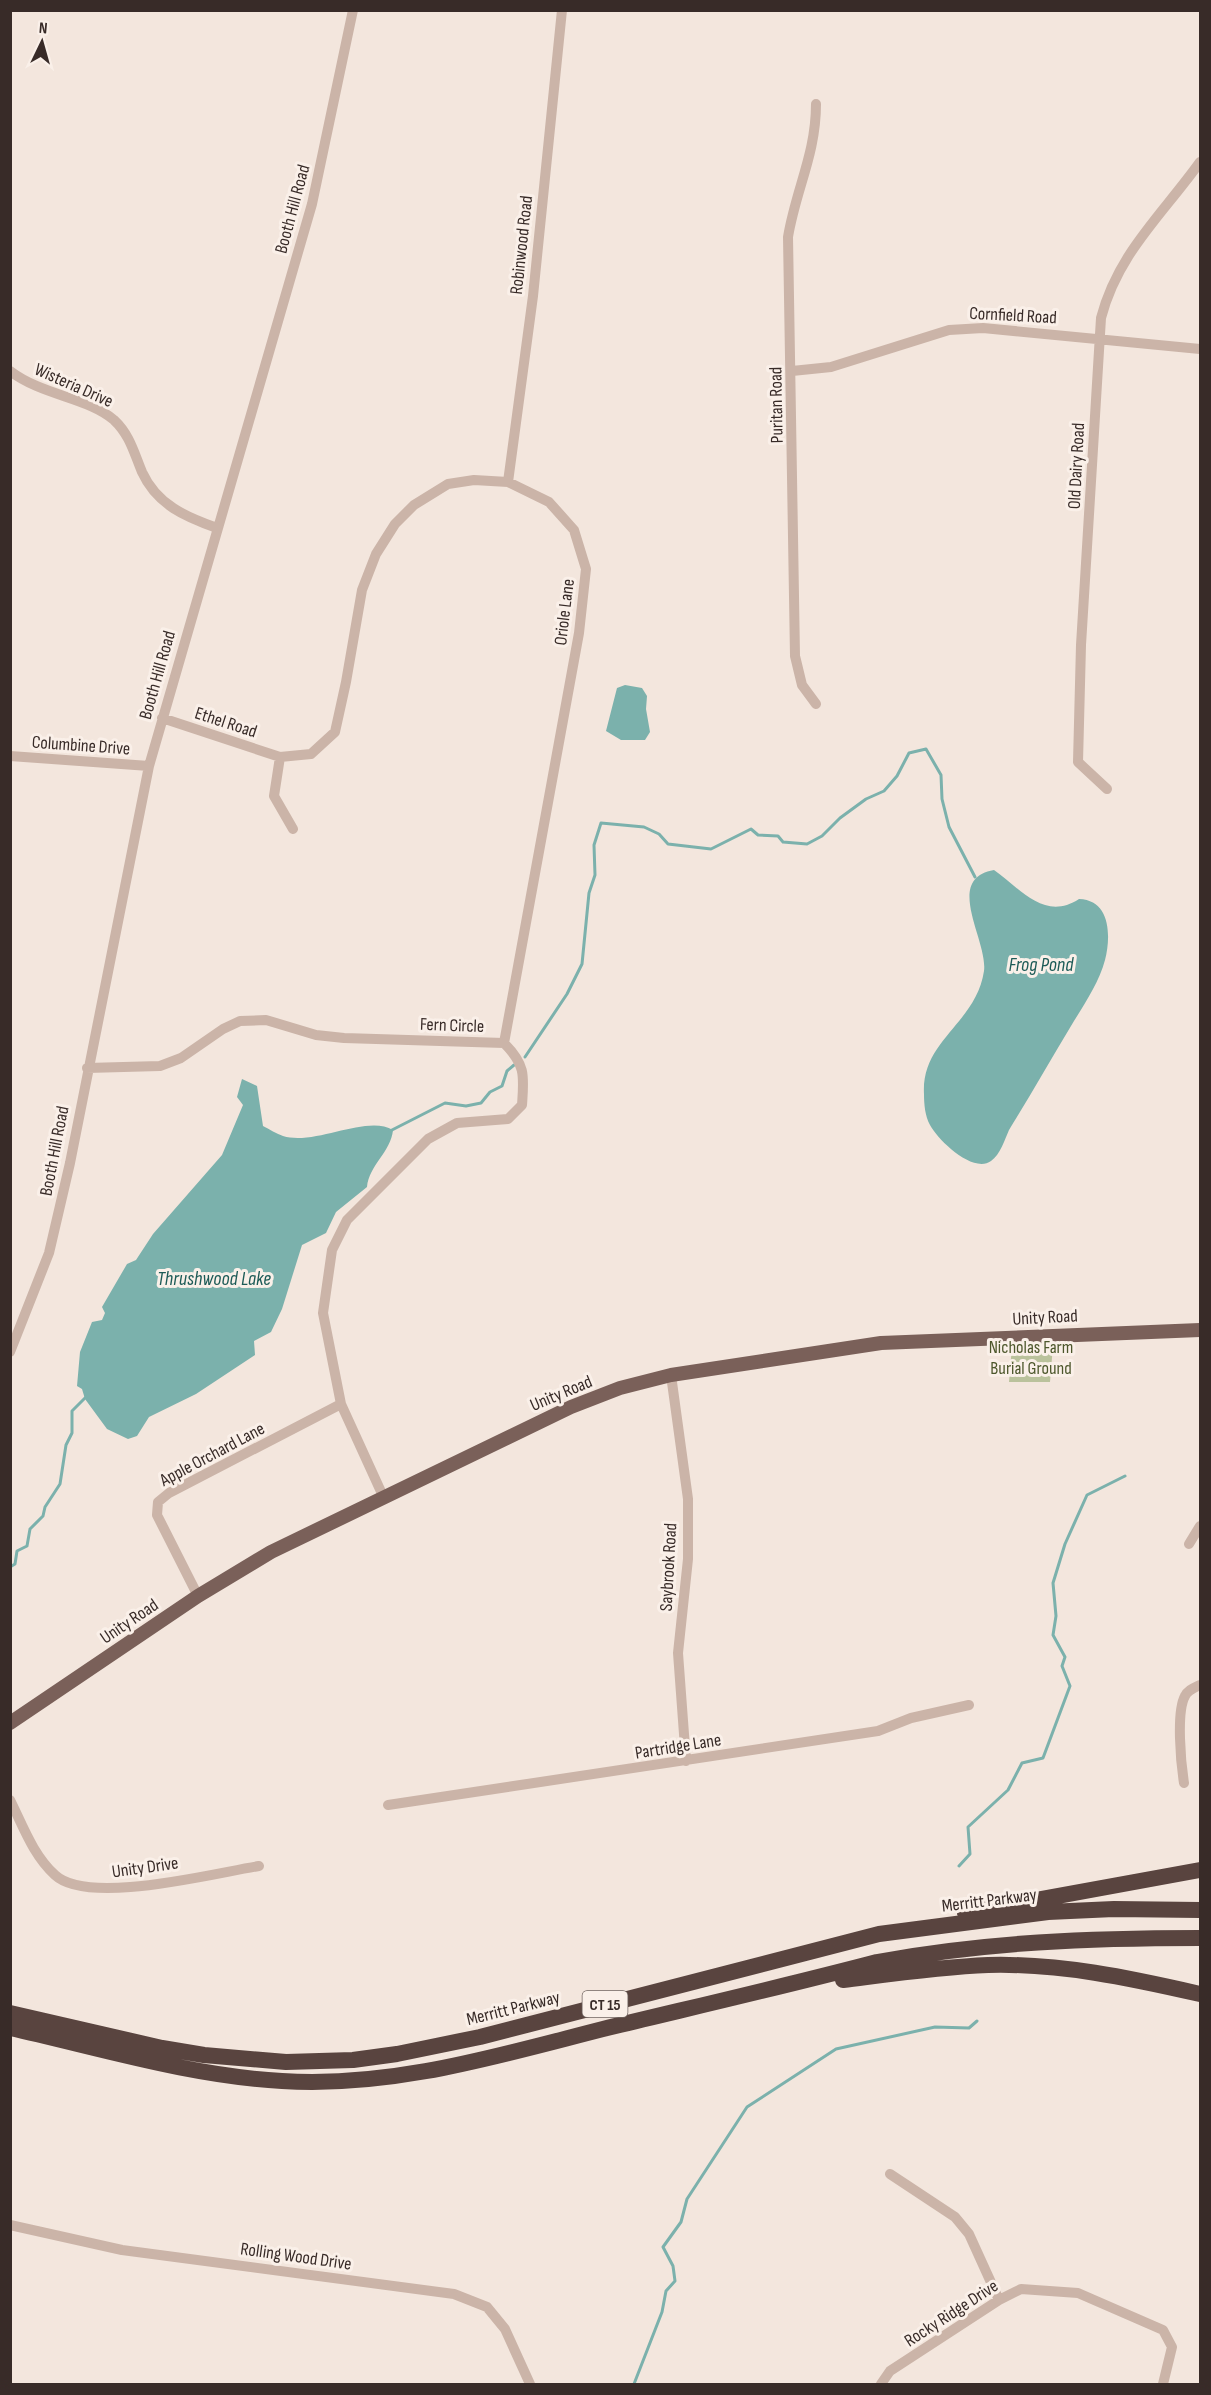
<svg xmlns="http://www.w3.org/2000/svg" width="1211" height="2395" viewBox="0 0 1211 2395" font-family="'Sofia Sans Condensed',sans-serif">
<rect width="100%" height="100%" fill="#f3e6dd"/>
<path fill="#bac29c" d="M1054,1333l-4,49h-41l4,-48z"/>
<path fill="#7bb1ac" d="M625,685l17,3 5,8 -1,13 4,23 -5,8h-24l-15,-9 11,-43z
M994,870c26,18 50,52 85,29 32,1 32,38 26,61 -6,23 -22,46 -34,66 -21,35 -41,70 -62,104 -4,9 -9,25 -18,31 -18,13 -53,-21 -61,-36 -5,-9 -6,-21 -6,-31 -3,-54 52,-70 60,-123 4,-31 -41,-92 10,-101z
M242,1079l15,7 6,40c6,3 14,8 20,10 32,10 84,-22 110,-6 -2,22 -24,35 -26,57l-31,25 -10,21 -24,12 -20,64 -11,23 -17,9 1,14 -59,39 -47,23 -12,19 -9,3 -21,-10 -22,-30 -3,-10 -5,-3 3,-34 12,-30 10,-2 3,-7 -3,-6 25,-43 9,-4 17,-26 69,-79 21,-50 -6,-8z"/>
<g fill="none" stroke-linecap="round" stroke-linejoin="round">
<path stroke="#7bb1ac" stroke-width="3" d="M525,1057l42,-63 15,-30 7,-71 6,-18 -1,-30 7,-22 43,4 15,7 9,10 43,5 40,-20 7,6 20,1 5,6 24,2 15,-8 18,-18 26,-19 18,-8 13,-15 12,-23 17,-4 15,26 1,24 7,28 26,50
M390,1131l55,-28 21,3 15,-3 9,-11 12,-6 5,-15 7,-6
M10,1567l5,-3 2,-13 10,-5 3,-17 13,-13 2,-9 15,-23 6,-39 6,-12v-22l14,-14
M959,1866l11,-12 -2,-27 40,-37 14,-27 21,-5 27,-72 -8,-20 3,-9 -12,-22 3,-19 -3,-33 12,-39 22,-49 38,-19
M634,2384l28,-72 4,-21 9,-10 -2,-15 -10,-19 18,-25 6,-23 60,-92 89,-58 99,-22 34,1 8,-7"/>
<path stroke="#cbb4a8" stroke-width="10" d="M10,371c33,25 77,26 104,49 16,15 20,33 28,52 15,33 44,45 75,56
M792,371l39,-4 118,-37 34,-2 217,21
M508,482l25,-186 29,-286
M816,704l-14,-19 -7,-29 -7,-419c8,-48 28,-83 28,-133
M162,718l118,39 31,-3 24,-22 11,-50 16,-92 14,-36 19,-30 19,-19 34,-21 26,-4 34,2 41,20 25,28 12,39 -7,64 -75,410
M10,756l139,10
M280,757l-6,39 19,33
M1107,789l-29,-27 3,-117 20,-327c17,-65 61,-103 99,-156
M87,1068l73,-2 21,-8 42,-29 17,-8 26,-1 50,15 28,3 160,5c22,22 20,33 18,62l-14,14 -51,4 -29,16 -81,81 -15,30 -9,63 18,91 42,92
M10,1352l39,-99 21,-90 79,-397 163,-562 41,-194
M671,1375l17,124v60l-10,94 8,108
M1189,1544l11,-18
M198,1596l-41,-81 1,-13 11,-9 172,-89
M1184,1783c-3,-19 -8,-71 1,-87 3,-6 9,-8 15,-11
M10,1800c13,26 23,55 45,75 33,31 159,-2 204,-9
M388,1805l490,-74 33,-13 58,-13
M890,2174l65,43 14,17 30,66
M10,2225l112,25 332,44 33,13 18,22 25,55
M881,2384l9,-13 109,-71 22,-11 57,4 85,37 9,17 -9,37"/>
<path stroke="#7a6059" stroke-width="14" d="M10,1723l188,-127 73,-44 300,-145 49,-19 51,-13 210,-32 319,-13"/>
<path stroke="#59443f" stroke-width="16" d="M965,1913l235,-43
M843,1980c48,-6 96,-13 145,-15 72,-2 142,13 212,29
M10,2013l152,35 42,7 82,7 67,-2 44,-6 83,-17 399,-103 169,-22 66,-3 86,1
M10,2028c90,20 180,48 272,53 110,7 215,-25 321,-52 91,-22 183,-43 274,-67 107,-20 215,-24 323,-24"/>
</g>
<g text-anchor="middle" stroke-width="6" stroke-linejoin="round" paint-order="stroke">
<rect fill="#faf0e9" stroke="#726662" stroke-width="1.5" x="582.5" y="1991" width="45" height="26" rx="4.5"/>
<g font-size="16" font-weight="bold" fill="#382b28">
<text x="605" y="2010">CT 15</text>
</g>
<g font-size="18" fill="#382b28" stroke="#faf0e9">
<text transform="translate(292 209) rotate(-75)" y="6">Booth Hill Road</text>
<text transform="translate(521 245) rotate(-84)" y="6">Robinwood Road</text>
<text transform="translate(1013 315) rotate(3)" y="6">Cornfield Road</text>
<text transform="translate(74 385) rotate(24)" y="6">Wisteria Drive</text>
<text transform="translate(776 405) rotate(-91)" y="6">Puritan Road</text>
<text transform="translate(1076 466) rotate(-87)" y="6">Old Dairy Road</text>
<text transform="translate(564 612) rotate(-83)" y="6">Oriole Lane</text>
<text transform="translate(157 675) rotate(-74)" y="6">Booth Hill Road</text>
<text transform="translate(226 722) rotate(18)" y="6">Ethel Road</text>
<text transform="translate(81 745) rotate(4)" y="6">Columbine Drive</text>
<text transform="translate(452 1025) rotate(2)" y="6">Fern Circle</text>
<text transform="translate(54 1151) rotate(-79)" y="6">Booth Hill Road</text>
<text transform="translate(1045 1317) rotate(-3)" y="6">Unity Road</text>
<text transform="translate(561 1393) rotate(-23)" y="6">Unity Road</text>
<text transform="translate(212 1454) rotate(-28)" y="6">Apple Orchard Lane</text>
<text transform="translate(668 1567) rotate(-87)" y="6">Saybrook Road</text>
<text transform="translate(129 1621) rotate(-34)" y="6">Unity Road</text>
<text transform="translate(678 1746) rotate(-9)" y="6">Partridge Lane</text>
<text transform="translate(145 1867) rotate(-8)" y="6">Unity Drive</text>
<text transform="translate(989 1900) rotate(-7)" y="6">Merritt Parkway</text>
<text transform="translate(513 2008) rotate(-14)" y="6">Merritt Parkway</text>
<text transform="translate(296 2256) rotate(8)" y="6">Rolling Wood Drive</text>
<text transform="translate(951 2313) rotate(-33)" y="6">Rocky Ridge Drive</text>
</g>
<g font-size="18" fill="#4d572c" stroke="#faf0e9">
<text x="1031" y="1353">Nicholas Farm<tspan x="1031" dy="21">Burial Ground</tspan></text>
</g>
<g font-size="20" font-style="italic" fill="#1d5b57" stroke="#faf0e9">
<text x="1041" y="971">Frog Pond</text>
<text x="214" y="1285">Thrushwood Lake</text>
</g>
</g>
<rect width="1211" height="2395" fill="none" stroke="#382b28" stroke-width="24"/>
<g transform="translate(42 42) rotate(5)" stroke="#faf0e9" stroke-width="4.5" paint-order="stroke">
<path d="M0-4.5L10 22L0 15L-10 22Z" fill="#382b28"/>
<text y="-9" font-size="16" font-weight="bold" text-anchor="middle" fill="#382b28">N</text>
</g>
</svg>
